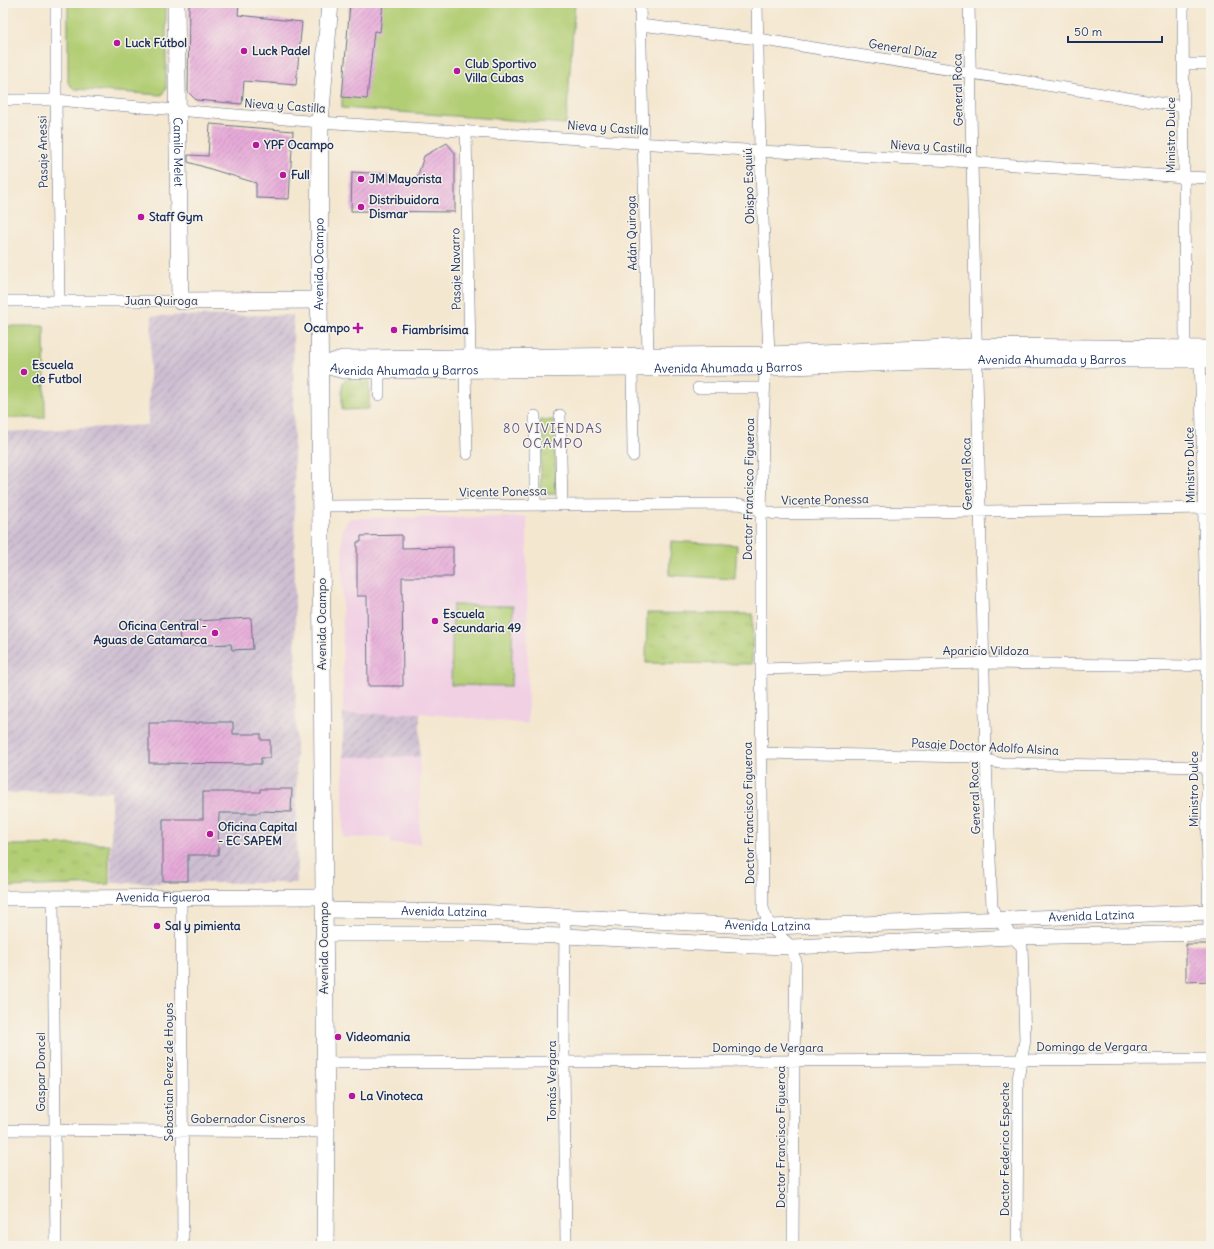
<svg xmlns="http://www.w3.org/2000/svg" width="1214" height="1249" viewBox="0 0 1214 1249" font-family="Delius,sans-serif">
<defs>
<pattern id="industrial-furrows" width="10" height="10" patternUnits="userSpaceOnUse"><rect width="10" height="10" fill="#cebed1"/><path d="M-1 1l2-2M0 10L10 0M9 11l2-2" fill="none" stroke="#a69bad"/></pattern>
<pattern id="park-tufts" width="24" height="20" patternUnits="userSpaceOnUse"><rect width="24" height="20" fill="#b2ce75"/><path d="M3 7l-1-3M5 7V3M7 7l1-3M15 17l-1-3M17 17v-4M19 17l1-3" fill="none" stroke="#98b168"/></pattern>
<pattern id="building-hatch" width="6" height="6" patternUnits="userSpaceOnUse"><rect width="6" height="6" fill="#e7aad9"/><path d="M-1 1l2-2M0 6l6-6M5 7l2-2" fill="none" stroke="#ba8bb3"/></pattern>
</defs>
<rect width="100%" height="100%" fill="#f7f3e8"/>
<filter id="ink" filterUnits="userSpaceOnUse"><feTurbulence type="fractalNoise" baseFrequency=".025" numOctaves="2"/><feDisplacementMap in="SourceGraphic" scale="8" xChannelSelector="R" yChannelSelector="G"/><feConvolveMatrix kernelMatrix="1 2 1 2 8 2 1 2 1" color-interpolation-filters="sRGB"/></filter>
<filter id="wash" filterUnits="userSpaceOnUse"><feTurbulence type="fractalNoise" baseFrequency=".012" numOctaves="4" result="noise"/><feDisplacementMap in="SourceGraphic" scale="16" xChannelSelector="R" yChannelSelector="G"/><feGaussianBlur stdDeviation="0.9" result="paint"/><feColorMatrix in="noise" values="0 0 0 0 0 0 0 0 0 0 0 0 0 0 0 0 0 1.4 0 .05"/><feComposite in="paint" operator="in"/></filter>
<g filter="url(#wash)">
<rect width="100%" height="100%" fill="#f4e7d0"/>
<path fill="#f1d0e4" d="M527,517l1,207 -108,-11 -77,1 -1,-185 8,-11z
M343,757h77v87h-29v-7l-48,1z"/>
<path fill="url(#industrial-furrows)" d="M293,315l4,568h-186v-91l-108,1v-361l145,-7 4,-109z
M420,713v44h-77v-43z"/>
<path fill="url(#park-tufts)" stroke="#667e6a" d="M348,378h21v31l-27,1v-23l1,-5z
M540,420h15l1,74h-15z
M647,613l106,1 -1,50 -106,-1z
M109,844v40l-106,3v-42z"/>
<path fill="#b2ce75" stroke="#667e6a" d="M68,3h98v86l-4,6 -88,-6 -6,-6z
M350,3h225l-9,121 -224,-16v-11z
M3,326h41l1,92h-42z
M671,541l66,4 -2,34 -66,-4z
M453,605l60,1 -2,80 -60,-1z"/>
<g id="blocks">
<path fill="url(#building-hatch)" d="M189,3h50l-1,12 64,7 -6,63 -52,-4 -2,23 -46,-4 -8,-8z
M350,3h33l-3,29 -6,-1 -7,68 -25,-2z
M210,124l83,7 -4,68 -33,-1v-15l-68,-21v-7l20,1z
M447,143l8,10v59l-104,-1 1,-39 37,2v7h27l8,-25z
M402,535v13l51,-1v30h-51l1,109h-35l-1,-90h-10v-54h4v-6z
M251,618l2,31 -21,1 -1,-6 -51,2 -1,-24z
M199,722h34v12h28v6h9v18h-9v6l-112,-1v-40h50z
M260,789h32l-1,23 -31,-1v2h-41l-1,42h-30v26h-25v-62h40v-27h57z
M1186,944h25v37l-25,1z"/>
</g>
</g>
<g filter="url(#ink)">
<use href="#blocks" fill-opacity="0" stroke="#676f86" stroke-width="1"/>
<g fill="none" stroke-linecap="round" stroke-linejoin="round">
<defs>
<path id="street" d="M56,3v97l3,201
M757,3l3,148 9,203 -4,14 -4,142v159l2,239 7,19 22,20 4,15 -2,99 -1,185
M969,3l3,159 14,598 6,147 6,13 24,27 3,93 -7,39 -1,167
M1183,3l2,345 15,12 1,26 6,275v157l2,115
M640,25l118,14 426,68
M1183,64h28
M3,100h53l264,22 440,29 212,11 212,15 27,1
M466,131l4,226 -5,14 2,83
M3,301h177
M379,371v24
M698,388h67
M560,415l2,89
M535,416v88
M633,456l-1,-87 16,-14 -8,-352
M322,506l417,-2 36,10 435,-6
M761,669l223,-6 205,3 22,-5
M762,753l211,4 26,6 208,4
M181,897l2,349
M53,898l3,348
M565,916l-1,145 2,185
M325,1063l886,-4
M3,1130l323,2"/>
<g id="secondary">
<path d="M321,365l21,-7 427,-4 207,-8 235,2"/>
<path id="s1" d="M321,365l23,6h35l386,-3 212,-8h234"/>
<path id="s2" d="M3,898l321,-1"/>
<path id="s3" d="M324,910l153,2 293,15 441,-15"/>
<path d="M324,934h154l87,2 190,10 37,1 221,-10 198,-4"/>
</g>
<g id="primary">
<path id="s4" d="M176,3l4,298 139,-1"/>
<path id="s5" d="M325,1246l1,-114 -7,-832 1,-178 10,-119"/>
</g>
</defs>
<use href="#street" stroke="#676f86" stroke-width="12"/>
<use href="#secondary" stroke="#676f86" stroke-width="16"/>
<use href="#primary" stroke="#676f86" stroke-width="18"/>
<use href="#street" stroke="#fff" stroke-width="11"/>
<use href="#secondary" stroke="#fff" stroke-width="15"/>
<use href="#primary" stroke="#fff" stroke-width="17"/>
</g>
</g>
<g fill="#b5179e" stroke="#f7f3e8" stroke-width="1.5">
<circle cx="117" cy="43" r="4"/>
<circle cx="244" cy="51" r="4"/>
<circle cx="457" cy="71" r="4"/>
<circle cx="256" cy="145" r="4"/>
<circle cx="283" cy="175" r="4"/>
<circle cx="361" cy="179" r="4"/>
<circle cx="361" cy="207" r="4"/>
<circle cx="141" cy="217" r="4"/>
<path d="M356 322h4v4h4v4h-4v4h-4v-4h-4v-4h4z"/>
<circle cx="394" cy="330" r="4"/>
<circle cx="24" cy="372" r="4"/>
<circle cx="435" cy="621" r="4"/>
<circle cx="215" cy="633" r="4"/>
<circle cx="210" cy="834" r="4"/>
<circle cx="157" cy="926" r="4"/>
<circle cx="338" cy="1037" r="4"/>
<circle cx="352" cy="1096" r="4"/>
</g>
<g text-anchor="middle" stroke-width="3" stroke-linejoin="round" paint-order="stroke">
<g font-size="12" font-weight="bold" fill="#1b2f5e" stroke="#f7f3e8" text-anchor="start">
<text x="125" y="47">Luck Fútbol</text>
<text x="252" y="55">Luck Padel</text>
<text x="465" y="68">Club Sportivo<tspan x="465" dy="14">Villa Cubas</tspan></text>
<text x="264" y="149">YPF Ocampo</text>
<text x="291" y="179">Full</text>
<text x="369" y="183">JM Mayorista</text>
<text x="369" y="204">Distribuidora<tspan x="369" dy="14">Dismar</tspan></text>
<text x="149" y="221">Staff Gym</text>
<text x="350" y="332" text-anchor="end">Ocampo</text>
<text x="402" y="334">Fiambrísima</text>
<text x="32" y="369">Escuela<tspan x="32" dy="14">de Futbol</tspan></text>
<text x="443" y="618">Escuela<tspan x="443" dy="14">Secundaria 49</tspan></text>
<text x="207" y="630" text-anchor="end">Oficina Central -<tspan x="207" dy="14">Aguas de Catamarca</tspan></text>
<text x="218" y="831">Oficina Capital<tspan x="218" dy="14">- EC SAPEM</tspan></text>
<text x="165" y="930">Sal y pimienta</text>
<text x="346" y="1041">Videomania</text>
<text x="360" y="1100">La Vinoteca</text>
</g>
<g font-size="12" fill="#1b2f5e" stroke="#f7f3e8">
<text transform="translate(903 49) rotate(9)" y="4">General Díaz</text>
<text transform="translate(958 90) rotate(-91)" y="4">General Roca</text>
<text transform="translate(285 106) rotate(4)" y="4">Nieva y Castilla</text>
<text transform="translate(608 128) rotate(4)" y="4">Nieva y Castilla</text>
<text transform="translate(1171 135) rotate(-90)" y="4">Ministro Dulce</text>
<text transform="translate(931 147) rotate(3)" y="4">Nieva y Castilla</text>
<text transform="translate(43 152) rotate(-91)" y="4">Pasaje Anessi</text>
<text dy="4" stroke="none"><textPath href="#s4" startOffset="149">Camilo Melet</textPath></text>
<text transform="translate(749 186) rotate(-92)" y="4">Obispo Esquiú</text>
<text transform="translate(632 233) rotate(-91)" y="4">Adán Quiroga</text>
<text dy="4" stroke="none"><textPath href="#s5" startOffset="982">Avenida Ocampo</textPath></text>
<text transform="translate(456 269) rotate(-91)" y="4">Pasaje Navarro</text>
<text x="161" y="305">Juan Quiroga</text>
<text dy="4" stroke="none"><textPath href="#s1" startOffset="732">Avenida Ahumada y Barros</textPath></text>
<text dy="4" stroke="none"><textPath href="#s1" startOffset="84">Avenida Ahumada y Barros</textPath></text>
<text dy="4" stroke="none"><textPath href="#s1" startOffset="408">Avenida Ahumada y Barros</textPath></text>
<text transform="translate(1190 465) rotate(-91)" y="4">Ministro Dulce</text>
<text transform="translate(967 474) rotate(-91)" y="4">General Roca</text>
<text transform="translate(749 489) rotate(-89)" y="4">Doctor Francisco Figueroa</text>
<text transform="translate(503 492) rotate(-1)" y="4">Vicente Ponessa</text>
<text transform="translate(825 500) rotate(-1)" y="4">Vicente Ponessa</text>
<text transform="translate(322 624) rotate(-90)" y="4">Avenida Ocampo</text>
<text x="986" y="655">Aparicio Vildoza</text>
<text transform="translate(985 747) rotate(3)" y="4">Pasaje Doctor Adolfo Alsina</text>
<text transform="translate(1194 789) rotate(-90)" y="4">Ministro Dulce</text>
<text transform="translate(975 798) rotate(-92)" y="4">General Roca</text>
<text transform="translate(749 813) rotate(-91)" y="4">Doctor Francisco Figueroa</text>
<text dy="4" stroke="none"><textPath href="#s2" startOffset="160">Avenida Figueroa</textPath></text>
<text dy="4" stroke="none"><textPath href="#s3" startOffset="120">Avenida Latzina</textPath></text>
<text dy="4" stroke="none"><textPath href="#s3" startOffset="768">Avenida Latzina</textPath></text>
<text dy="4" stroke="none"><textPath href="#s3" startOffset="444">Avenida Latzina</textPath></text>
<text transform="translate(324 948) rotate(-90)" y="4">Avenida Ocampo</text>
<text x="1092" y="1051">Domingo de Vergara</text>
<text x="768" y="1052">Domingo de Vergara</text>
<text transform="translate(41 1072) rotate(-90)" y="4">Gaspar Doncel</text>
<text transform="translate(169 1072) rotate(-90)" y="4">Sebastian Perez de Hoyos</text>
<text transform="translate(552 1081) rotate(-90)" y="4">Tomás Vergara</text>
<text x="248" y="1123">Gobernador Cisneros</text>
<text transform="translate(781 1137) rotate(-90)" y="4">Doctor Francisco Figueroa</text>
<text transform="translate(1005 1149) rotate(-90)" y="4">Doctor Federico Espeche</text>
</g>
<g font-size="13" letter-spacing="1" fill="#625a89" stroke="#f7f3e8">
<text x="553" y="433">80 VIVIENDAS<tspan x="553" dy="15">OCAMPO</tspan></text>
</g>
</g>
<rect width="1214" height="1249" fill="none" stroke="#f7f3e8" stroke-width="16"/>
<path d="M1068 36v6h94v-6" fill="none" stroke="#1b2f5e" stroke-width="2"/>
<text x="1074" y="36" font-size="12" fill="#1b2f5e" stroke="#f7f3e8" stroke-width="3" paint-order="stroke">50 m</text>
</svg>
